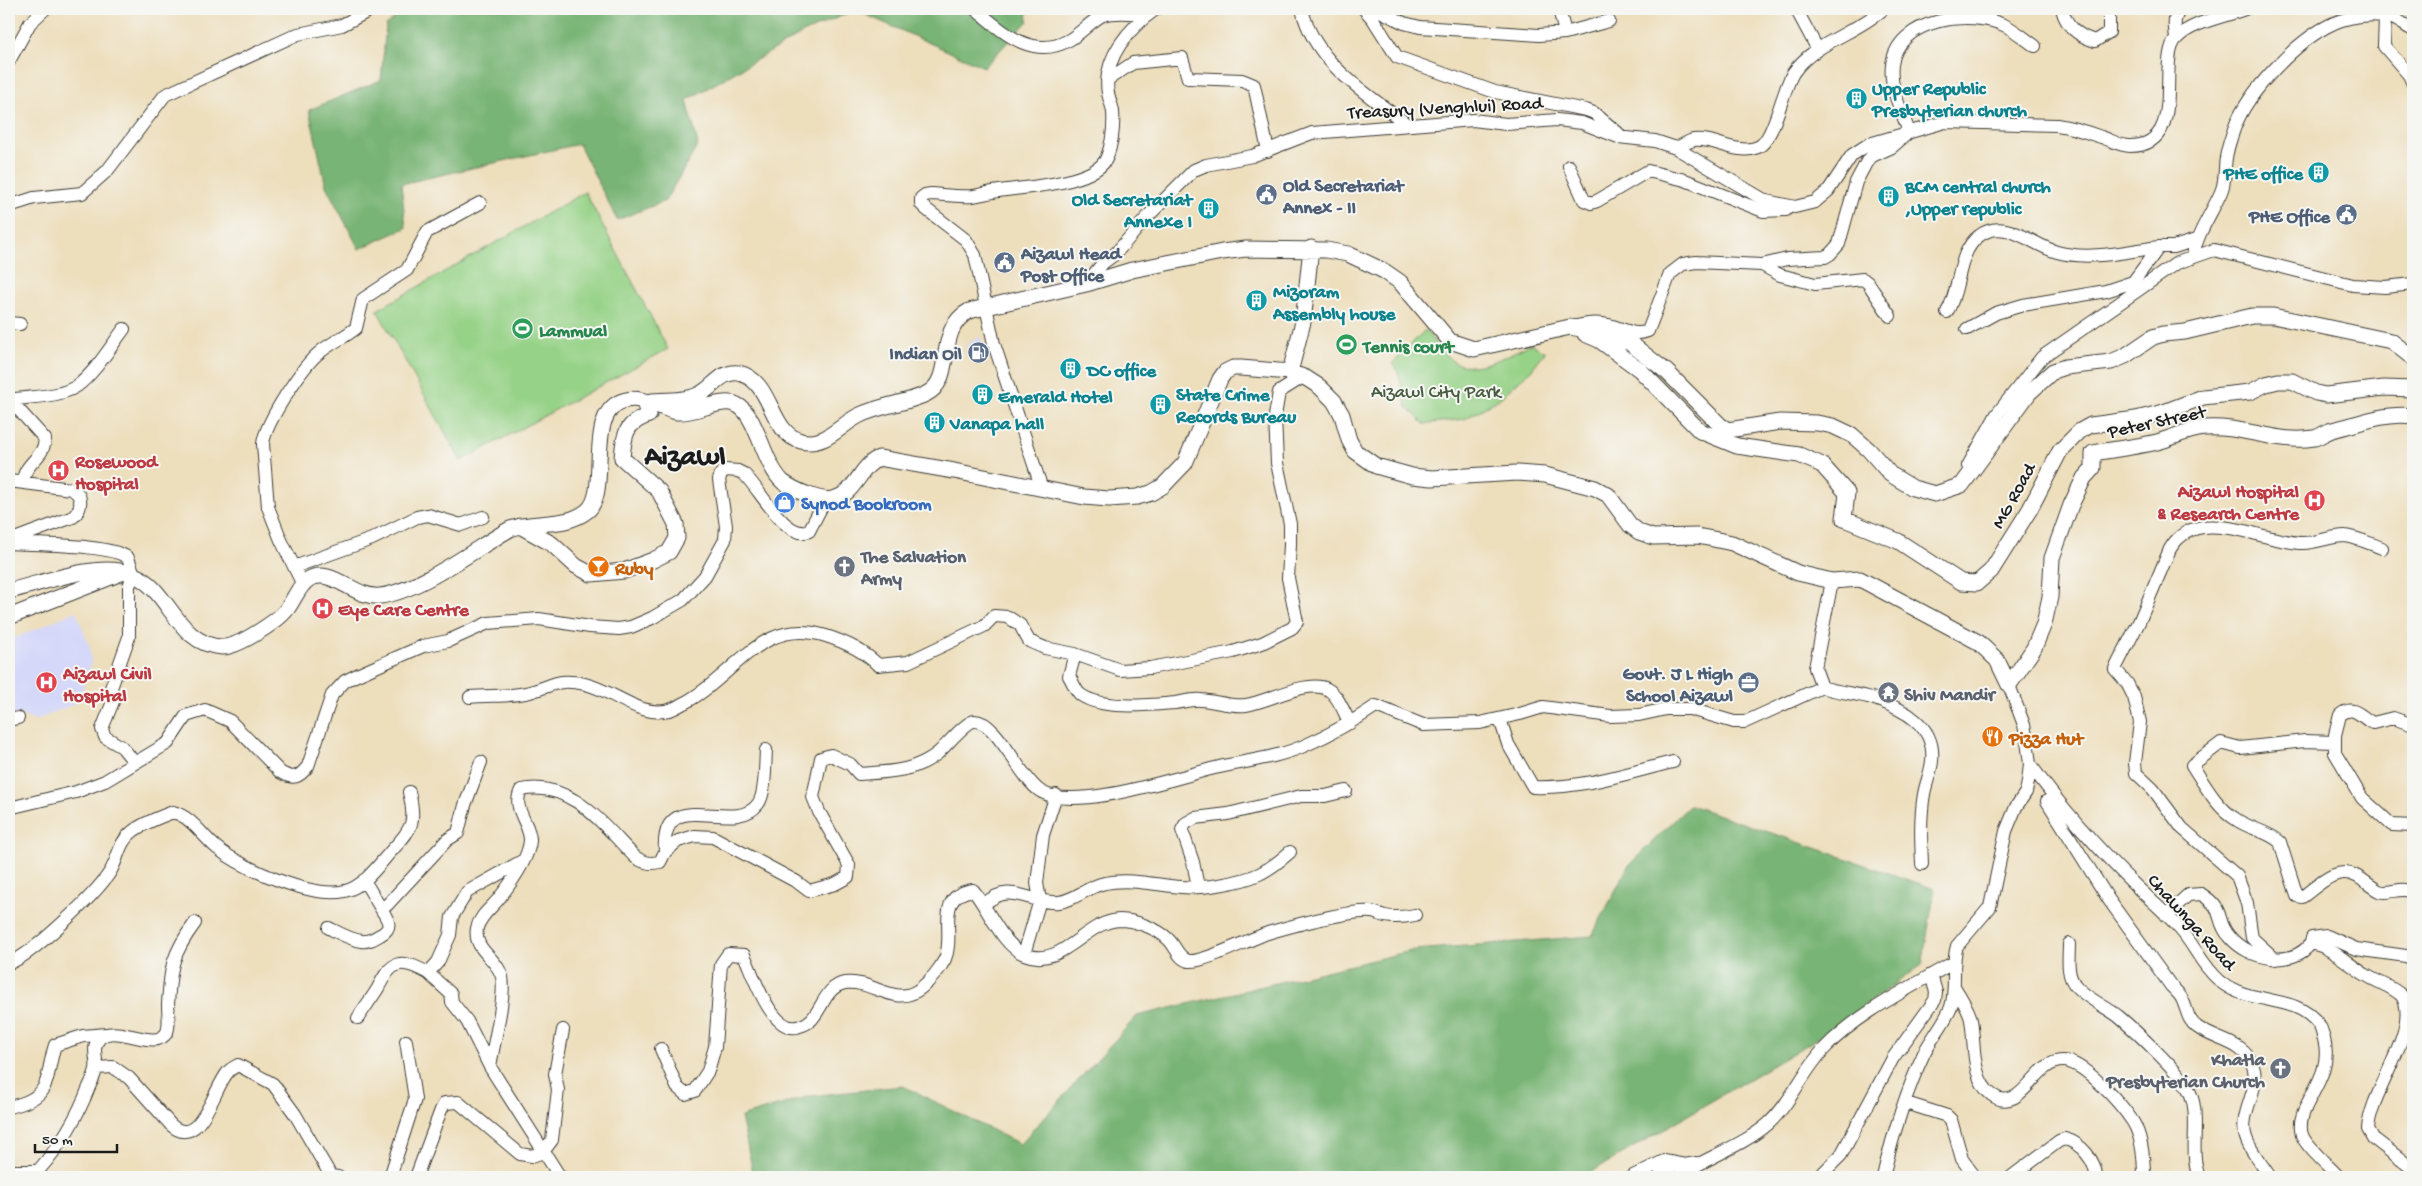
<svg xmlns="http://www.w3.org/2000/svg" width="2422" height="1186" viewBox="0 0 2422 1186" font-family="'Gochi Hand',sans-serif">
<rect width="100%" height="100%" fill="#f6f6f2"/>
<filter id="ink" filterUnits="userSpaceOnUse"><feTurbulence type="fractalNoise" baseFrequency=".02" numOctaves="2"/><feDisplacementMap in="SourceGraphic" scale="10" xChannelSelector="R" yChannelSelector="G"/><feConvolveMatrix kernelMatrix="1 2 1 2 8 2 1 2 1" color-interpolation-filters="sRGB"/></filter>
<filter id="wash" filterUnits="userSpaceOnUse"><feTurbulence type="fractalNoise" baseFrequency=".0096" numOctaves="4" result="noise"/><feDisplacementMap in="SourceGraphic" scale="20" xChannelSelector="R" yChannelSelector="G"/><feGaussianBlur stdDeviation="1.12" result="paint"/><feColorMatrix in="noise" values="0 0 0 0 0 0 0 0 0 0 0 0 0 0 0 0 0 1.4 0 .05"/><feComposite in="paint" operator="in"/></filter>
<g filter="url(#wash)">
<rect width="100%" height="100%" fill="#eddebc"/>
<path fill="#d5d8f9" d="M980,337l6,12 -14,8 -6,-12z
M76,611l14,37 1,15 -13,39 -43,19 -16,-7 -10,2v-75z"/>
<path fill="#96d287" stroke="#597752" d="M585,192l83,157 -207,112 -84,-151z
M1425,330c7,8 20,27 29,32 23,13 57,-9 77,-18l14,8 -14,18 -32,29 -34,20 -41,5 -17,-17 -9,-35 -6,-8z"/>
<path fill="#78b474" stroke="#4a6848" d="M406,9h621l1,12 -44,46 -129,-57 -52,23 -116,67 11,45 -33,56 -48,19 -38,-76 -178,40 5,44 -47,21 -33,-63 -17,-76 72,-30 5,-55z
M1690,805l245,84 -13,76 -107,75 -232,137h-829l-13,-60 69,-21 93,-10 117,58 117,-128 278,-66 177,-14 36,-70z"/>
<g fill="none" stroke-linecap="round" stroke-linejoin="round">
<path stroke="#7db2eb" stroke-width="3" d="M871,1177l3,-5"/>
</g>
</g>
<g filter="url(#ink)">
<g fill="none" stroke-linecap="round" stroke-linejoin="round">
<defs>
<path id="minor" d="M975,9c27,22 57,52 94,31 12,-7 22,-19 34,-25 14,-5 33,-1 46,-1
M1302,9c12,54 65,85 106,116
M1364,9l9,10 24,38 98,35 91,18 8,3 24,20
M1376,9l28,14 16,4 119,8 26,-2 44,-12
M1559,9l6,24
M1796,9l22,41
M2062,9c4,17 16,27 33,32l14,-9v-23
M2385,17l-1,29 25,29 4,9
M2176,39c-1,-12 -4,-22 5,-30
M9,61l21,-38 15,-14
M1107,80l26,-17 49,-5 6,20 54,2 12,5 14,66
M1676,148c6,-2 12,-7 18,-8 20,-3 43,16 64,7 16,-7 24,-56 35,-74 21,-31 64,-40 90,-64
M1569,166l15,34 7,3 6,-2 51,-30 37,9 78,31 23,-1
M9,206l25,-8 48,-5 25,-22 58,-76 133,-61 44,-9 30,-16
M2192,258c5,-25 19,-43 29,-66 5,-11 3,-22 5,-34 1,-9 5,-20 8,-29 13,-37 64,-90 100,-106 17,-7 38,-10 56,-6 9,3 15,9 23,13
M1762,265l18,10 35,9 48,-5 5,4 22,33
M1086,284l17,-21 12,-9 36,-41 43,-43 12,-5 46,-9 60,-23 161,-13 33,4 51,-4 25,3 36,14 37,4 21,7 90,53 29,6 20,-5 13,-11 24,-36 17,-11 76,-22 112,3c15,2 30,7 44,12 10,3 19,9 29,9 59,0 26,-85 46,-107 15,-17 48,-22 69,-30
M1947,312c14,-23 10,-60 32,-76 26,-20 54,10 78,16 33,9 70,-1 102,-5
M9,323l11,1
M1572,327c13,-3 24,-5 37,-2 14,3 24,12 39,6l22,-57 13,-10 13,-2 66,3 25,-6 38,-2 5,-3 9,-10 17,-62 10,-19 6,-7 20,-9 17,-15c-7,-20 -20,-45 -17,-67 5,-47 79,-56 114,-39 10,5 19,13 29,20
M1967,329l29,-16 27,-8 83,-14 27,-9 26,-35h15l22,-7
M9,399l36,40c-1,20 -21,23 -22,43
M9,400c21,-4 50,-2 68,-14 17,-12 34,-40 47,-57
M1968,466l29,-52 45,-57 135,-94 37,-13 139,35 32,2 28,-3
M9,481l62,8c13,6 11,20 2,28l-64,24
M1042,489l-48,-145 -19,-89 -9,-15 -40,-31 -5,-5v-6l4,-3 6,-1c14,1 28,3 42,2 8,-1 17,-4 26,-5 25,-4 98,-7 108,-34 5,-14 7,-31 6,-45 -1,-7 -4,-13 -5,-19 -6,-35 22,-66 48,-84
M9,543c25,2 103,1 119,15l6,16 -5,12v51l-18,51 3,11 -12,30 3,8 17,10 13,16
M294,567l78,-28 45,-22 11,-2 33,10 22,-8
M1832,581l-17,87 7,19c17,6 35,6 53,12 28,10 61,26 57,62 -1,11 -6,22 -8,33 -4,23 -3,47 -2,70
M303,585l-22,-45 -13,-33 -5,-63c2,-21 40,-79 57,-92 11,-9 25,-15 36,-24l7,-29 44,-29 20,-38 53,-29
M1075,654l-6,22c4,6 7,16 12,19 21,15 69,10 94,8 8,-1 18,-4 26,-3 15,1 30,7 45,5 21,-3 62,-26 81,-16 11,5 17,24 23,34
M470,697c19,-2 42,0 60,-5 25,-7 27,-14 55,-8 30,7 55,34 84,26 6,-1 12,-6 17,-8 50,-27 75,-86 140,-66 19,6 38,15 52,29l30,-3 76,-36 10,-10 14,1 12,8 9,16 16,7 30,6 45,16 30,-2 83,-16 29,-9 30,-15 5,-6 -9,-44 2,-33v-21l-13,-61 -2,-47 4,-24 24,-15
M1500,719l8,25 25,43c48,2 94,-14 140,-25
M9,720l9,-2
M2413,725l-20,-7 -20,5c-12,-5 -19,-20 -33,-8l-5,20v18l27,45 30,27 21,1
M2335,742l-30,-1 -65,7 -19,-5 -29,22c12,19 25,43 45,55 13,9 31,11 43,22l17,54 5,1c16,-11 34,-32 54,-21 8,4 15,11 23,15 11,4 22,-5 34,1
M2030,764c32,45 70,87 109,125 14,13 28,25 41,40 15,17 22,37 41,53 30,24 75,11 98,43 3,4 3,9 5,14 11,42 -31,66 -22,96 4,12 28,32 37,42
M2047,801l62,99 62,86c5,5 10,9 12,15 5,11 4,18 14,26 19,14 47,14 56,39 8,23 -13,45 -8,68 3,15 17,30 25,43
M9,808l67,-16 29,-11 63,-38 18,-27 19,-6 25,11 50,51c13,8 19,6 28,-6l24,-71 13,-14 12,-6 66,-29 25,-5 40,-18 51,-4 51,8 29,2 12,-2 21,-9 31,-18 22,-24 20,-36 1,-14 -7,-46 2,-6 4,-4 13,1 6,3c16,15 42,67 65,57l16,-31
M665,852c-5,-70 69,-15 93,-48 8,-10 7,-41 8,-54
M522,861l-55,31 -15,25 -2,18 -12,27 -10,11 23,21 1,8 15,19 23,46 70,110
M364,880l16,27 7,-2 60,-65 11,-7 7,-28 16,-43
M1198,887l-5,-25 -11,-32 4,-7 9,-5 33,-4 73,-18h24l21,-5
M985,904c25,-24 45,1 74,-2 17,-2 29,-16 46,-19 25,-5 51,2 76,4 20,2 59,-4 78,-13 11,-5 22,-14 31,-22
M2166,915l22,-20 13,-1c26,16 13,26 29,43 18,22 62,32 81,6 23,5 36,21 55,32 12,8 26,11 36,21 20,32 -32,95 -34,133l5,9 40,31
M329,928c10,5 22,12 33,13 7,1 13,-3 18,-6 15,-8 7,-16 0,-28
M2311,943l1,-5 15,-2 29,13 50,7 7,3
M2069,944c0,13 -3,30 6,41 8,11 31,22 43,31 18,15 57,52 69,71 16,24 1,63 12,90
M1024,954l16,-54 -3,-17 6,-48 13,-40
M2275,959l-23,-21 -5,-35 -10,-27 -55,-48 -29,-39 -17,-16 -1,-10 5,-41 -6,-25 -7,-14 -12,-14 24,-47 31,-73c27,-47 93,-6 133,-6 14,0 28,-7 42,-7 11,1 26,8 37,12
M9,963c22,-7 88,-70 101,-91 9,-14 8,-29 22,-40 11,-9 28,-15 41,-20 19,5 29,24 44,36 25,20 95,51 128,43 19,-4 35,-28 48,-42 20,-21 23,-28 16,-57
M1954,986c6,11 15,23 17,34 4,23 0,60 21,75 30,21 42,-35 71,-34 21,0 59,44 70,61 9,15 11,38 11,55
M358,1018c6,-10 14,-20 20,-30 14,-28 22,-30 50,-15
M661,1049l16,38 8,7 10,-3 13,-20 7,-24 6,-83 7,-10 16,1c9,19 27,77 53,72 8,-2 14,-5 18,-12 9,-12 13,-29 30,-32 27,-4 51,26 76,5 9,-7 19,-19 24,-29 11,-26 -12,-63 28,-69 15,18 29,55 51,64 39,16 60,-33 96,-34 15,0 38,9 48,19 8,7 10,20 21,22 15,2 64,-24 82,-29 21,-6 80,-22 100,-20 5,0 9,3 14,4 10,2 20,1 30,-1
M490,1067c3,-22 16,-70 12,-90 -5,-20 -29,-26 -25,-49 3,-13 16,-21 23,-31 11,-14 28,-37 30,-56 1,-17 -19,-32 -9,-51 50,-11 83,36 114,67 9,6 15,7 25,5l5,-10 13,-11 17,-5 18,1 84,45 12,9 26,-7 13,-7 1,-12 -30,-53 -6,-15 8,-39 10,-3 19,9 9,10c29,-2 56,-2 79,-21 8,-7 28,-32 37,-32 22,0 45,57 65,70 33,22 137,-14 175,-23 30,-7 63,-10 91,-23 25,-11 48,-24 70,-39l47,19 57,-2 40,-9 23,-7 67,9 29,-1 27,-6h24l44,13h11l77,-35
M97,1068l16,-1 16,11 42,47c29,26 43,-38 57,-53 2,-3 7,-5 10,-7l35,19 22,30 36,62 7,1
M1906,1103l41,13 4,4 11,39 13,18
M9,1107c45,-10 35,-27 46,-62l28,-9 23,-2
M9,1171h29c22,-25 39,-53 51,-84 3,-6 6,-12 7,-18 2,-10 -5,-21 3,-30 15,-18 57,14 68,-7 3,-8 1,-18 1,-27 2,-37 4,-51 27,-82
M390,1177l25,-78 -9,-58
M416,1177l25,-67 4,-7 13,-1 62,52 12,2 11,-4 9,-12 6,-50 -3,-16 8,-44
M1631,1177l33,-16 21,4 11,-2
M1659,1177l15,-14
M1676,1177c28,-18 68,-32 92,-53 23,-21 35,-53 57,-76 33,-35 87,-61 129,-86
M1819,1177l22,-22 52,-97 42,-58 1,-8 -5,-17
M1883,1177c9,-39 24,-87 41,-124 7,-14 23,-34 27,-46 6,-20 0,-42 6,-61l33,-39 16,-76 10,-24 10,-15 2,-10 2,-18 -3,-23 -3,-16 -15,-40
M2011,1177l48,-36 6,-2c16,4 31,22 31,38"/>
<path id="major" d="M1585,334l14,6 41,30 60,61 37,15 62,9 23,10 25,28 -3,26 54,22 63,41 16,1 14,-12 39,-62 30,-58 20,-20 11,-6 45,-6 28,-7 39,-15 47,-5 16,-8 12,-3h14l24,12 10,2 58,-7 29,1
M1290,372l13,-50 8,-74
M652,401c16,-1 34,0 48,-7 14,-7 22,-24 39,-21 34,8 30,60 62,68 24,6 38,-15 57,-25 21,-11 47,-12 68,-22 30,-14 8,-64 43,-83l117,-27 46,-14 90,-18 24,-3 80,1 22,4 36,17 16,11 50,59 24,8 96,-22 38,7 22,9 37,29 53,53 8,5 52,-8 37,1 16,3 19,9 17,15 21,24 23,14 22,6 27,-9 67,-92 24,-22 12,-4 46,-5 14,-6 28,-19 10,-3 22,-2 67,-16h21l118,25 22,17
M520,526l32,18 24,22 15,8 33,-3 29,-11 16,-8 8,-14 -1,-14 -17,-33 -37,-33c2,-23 3,-35 27,-43l-6,-14
M9,591c35,-8 91,-31 125,-16 35,14 43,70 88,72 15,1 56,-26 65,-38 7,-9 12,-24 22,-30 22,-13 46,20 71,17 38,-4 95,-47 130,-67 25,-9 56,-1 77,-18 25,-19 -5,-101 39,-111 17,-4 35,9 51,12 19,2 44,-15 60,-7 20,9 26,59 46,77 7,5 15,9 23,12 8,3 17,7 26,5 24,-4 27,-33 47,-41l75,13 130,26 25,2 28,-2 14,-4 12,-7 22,-23 35,-84 5,-7 8,-4h8l49,4 16,6 14,9 14,14 8,14 7,25 6,11 21,15 36,10 20,2 85,-5 28,2 50,13 13,7 22,30 9,7 14,5 44,-1 16,3 19,4 66,30 34,8 28,-2 118,63 19,18 12,25
M9,617l112,-44
M2009,685l25,-37 10,-24 6,-27 2,-39 19,-53 13,-27 9,-10v-15c22,-4 43,-6 64,-11 16,-4 31,-13 48,-14 37,-3 72,16 109,10 6,-1 11,-6 18,-8 27,-6 53,-18 81,-14"/>
</defs>
<use href="#minor" stroke="#3b3934" stroke-width="14"/>
<use href="#major" stroke="#3b3934" stroke-width="17"/>
<use href="#minor" stroke="#fff" stroke-width="12"/>
<use href="#major" stroke="#fff" stroke-width="15"/>
</g>
</g>
<defs>
<symbol id="building-disc" viewBox="-11 -11 22 22"><circle r="9.5" fill="#0f9aa8" stroke="#f6f6f2"/><path d="M-4-6H4V6H1V3H-1V6H-4ZM-2.5-4.3h1.7v1.8h-1.7ZM.8-4.3h1.7v1.8H.8ZM-2.5-1h1.7V.8h-1.7ZM.8-1h1.7V.8H.8Z" fill="#fff"/></symbol>
<symbol id="civic-disc" viewBox="-11 -11 22 22"><circle r="9.5" fill="#5c6f8a" stroke="#f6f6f2"/><path d="M-.6-6.5H3V-4.5H.6V-3L4-1V1h2V6H-6V1h2V-1L-.6-3ZM-1.2 2.5V6h2.4V2.5Z" fill="#fff"/></symbol>
<symbol id="stadium-disc" viewBox="-11 -11 22 22"><circle r="9.5" fill="#2e9e5b" stroke="#f6f6f2"/><path d="M0-5a6.5 5 0 1 0 0 10a6.5 5 0 1 0 0-10ZM-3.5-1.8h7v3.6h-7Z" fill="#fff"/></symbol>
<symbol id="fuel-disc" viewBox="-11 -11 22 22"><circle r="9.5" fill="#5c6f8a" stroke="#f6f6f2"/><path d="M-5.5-6h7V0h2V4h1.3V-2.5L3-4.5l.8-.8L6-3V5H2.5V1h-1V6h-7ZM-4.2-4.7v3.2H.2V-4.7Z" fill="#fff"/></symbol>
<symbol id="hospital-disc" viewBox="-11 -11 22 22"><circle r="9.5" fill="#e0444e" stroke="#f6f6f2"/><path d="M-5-5h3v3.5h4V-5h3V5h-3V1.5h-4V5h-3Z" fill="#fff"/></symbol>
<symbol id="shop-disc" viewBox="-11 -11 22 22"><circle r="9.5" fill="#3f7fe0" stroke="#f6f6f2"/><path d="M-5-2.5h2.3a2.7 3.5 0 0 1 5.4 0H5L5.5 6h-11ZM-1.5-2.5h3a1.5 2.3 0 0 0-3 0Z" fill="#fff"/></symbol>
<symbol id="church-disc" viewBox="-11 -11 22 22"><circle r="9.5" fill="#6b7280" stroke="#f6f6f2"/><path d="M-1.2-6h2.4v3.5h3.3v2.4h-3.3V6h-2.4V-.1h-3.3v-2.4h3.3Z" fill="#fff"/></symbol>
<symbol id="bar-disc" viewBox="-11 -11 22 22"><circle r="9.5" fill="#e8710a" stroke="#f6f6f2"/><path d="M-6-5H6L.8 .8V4.5H3.5V6h-7V4.5H-.8V.8Z" fill="#fff"/></symbol>
<symbol id="office-disc" viewBox="-11 -11 22 22"><circle r="9.5" fill="#5c6f8a" stroke="#f6f6f2"/><path d="M-6-3h4V-5.5h4V-3h4V5H-6ZM-1-4.5V-3h2v-1.5ZM-6 0V1H6V0Z" fill="#fff"/></symbol>
<symbol id="temple-disc" viewBox="-11 -11 22 22"><circle r="9.5" fill="#6b7280" stroke="#f6f6f2"/><path d="M0-6L5-2H3V0L6.5 2.5H4V6H1.5V3h-3V6H-4V2.5H-6.5L-3 0V-2H-5Z" fill="#fff"/></symbol>
<symbol id="restaurant-disc" viewBox="-11 -11 22 22"><circle r="9.5" fill="#e8710a" stroke="#f6f6f2"/><path d="M-5-6h1v4h1v-4h1v4h1v-4h1v5L-1.5 .5V6h-2V.5L-5-1ZM5-6V6H3V1.5H1.5Q1.5-4 5-6Z" fill="#fff"/></symbol>
</defs>
<g fill-rule="evenodd">
<use href="#building-disc" x="1844" y="86" width="25" height="25"/>
<use href="#building-disc" x="2306" y="160" width="25" height="25"/>
<use href="#civic-disc" x="1254" y="182" width="25" height="25"/>
<use href="#building-disc" x="1876" y="184" width="25" height="25"/>
<use href="#building-disc" x="1196" y="196" width="25" height="25"/>
<use href="#civic-disc" x="2334" y="202" width="25" height="25"/>
<use href="#civic-disc" x="992" y="250" width="25" height="25"/>
<use href="#building-disc" x="1244" y="288" width="25" height="25"/>
<use href="#stadium-disc" x="510" y="316" width="25" height="25"/>
<use href="#stadium-disc" x="1334" y="332" width="25" height="25"/>
<use href="#fuel-disc" x="966" y="340" width="25" height="25"/>
<use href="#building-disc" x="1058" y="356" width="25" height="25"/>
<use href="#building-disc" x="970" y="382" width="25" height="25"/>
<use href="#building-disc" x="1148" y="392" width="25" height="25"/>
<use href="#building-disc" x="922" y="410" width="25" height="25"/>
<use href="#hospital-disc" x="46" y="458" width="25" height="25"/>
<use href="#hospital-disc" x="2302" y="488" width="25" height="25"/>
<use href="#shop-disc" x="772" y="490" width="25" height="25"/>
<use href="#church-disc" x="832" y="554" width="25" height="25"/>
<use href="#bar-disc" x="586" y="554" width="25" height="25"/>
<use href="#hospital-disc" x="310" y="596" width="25" height="25"/>
<use href="#hospital-disc" x="34" y="670" width="25" height="25"/>
<use href="#office-disc" x="1736" y="670" width="25" height="25"/>
<use href="#temple-disc" x="1876" y="680" width="25" height="25"/>
<use href="#restaurant-disc" x="1980" y="724" width="25" height="25"/>
<use href="#church-disc" x="2268" y="1056" width="25" height="25"/>
</g>
<g text-anchor="middle" stroke-width="4" stroke-linejoin="round" paint-order="stroke">
<g font-size="19" font-weight="bold" fill="#0d838f" stroke="#f6f6f2" text-anchor="start">
<text x="1872" y="94">Upper Republic<tspan x="1872" dy="22">Presbyterian church</tspan></text>
<text x="2303" y="179" text-anchor="end">PHE office</text>
<text x="1905" y="192">BCM central church<tspan x="1905" dy="22">,Upper republic</tspan></text>
<text x="1192" y="205" text-anchor="end">Old Secretariat<tspan x="1192" dy="22">Annexe I</tspan></text>
<text x="1273" y="297">Mizoram<tspan x="1273" dy="22">Assembly house</tspan></text>
<text x="1087" y="376">DC office</text>
<text x="1176" y="400">State Crime<tspan x="1176" dy="22">Records Bureau</tspan></text>
<text x="998" y="402">Emerald Hotel</text>
<text x="950" y="429">Vanapa hall</text>
</g>
<g font-size="19" fill="#1c1c1c" stroke="#f6f6f2">
<text transform="translate(1445 106) rotate(-3)" y="7">Treasury (Venghlui) Road</text>
<text transform="translate(2156 420) rotate(-12)" y="7">Peter Street</text>
<text transform="translate(2012 495) rotate(-61)" y="7">MG Road</text>
<text transform="translate(2193 921) rotate(48)" y="7">Chawnga Road</text>
</g>
<g font-size="19" font-weight="bold" fill="#4e5e75" stroke="#f6f6f2" text-anchor="end">
<text x="1283" y="191" text-anchor="start">Old Secretariat<tspan x="1283" dy="22">Annex - II</tspan></text>
<text x="2330" y="222">PHE Office</text>
<text x="1021" y="259" text-anchor="start">Aizawl Head<tspan x="1021" dy="22">Post Office</tspan></text>
<text x="962" y="359">Indian Oil</text>
<text x="1733" y="679">Govt. J L High<tspan x="1733" dy="22">School Aizawl</tspan></text>
</g>
<g font-size="19" font-weight="bold" fill="#27864d" stroke="#f6f6f2" text-anchor="start">
<text x="539" y="336">Lammual</text>
<text x="1363" y="352">Tennis court</text>
</g>
<g font-size="19" fill="#475c41" stroke="#f6f6f2">
<text x="1436" y="397">Aizawl City Park</text>
</g>
<g font-size="19" font-weight="bold" fill="#be3a42" stroke="#f6f6f2" text-anchor="start">
<text x="75" y="467">Rosewood<tspan x="75" dy="22">Hospital</tspan></text>
<text x="2299" y="497" text-anchor="end">Aizawl Hospital<tspan x="2299" dy="22">&amp; Research Centre</tspan></text>
<text x="338" y="615">Eye Care Centre</text>
<text x="63" y="679">Aizawl Civil<tspan x="63" dy="22">Hospital</tspan></text>
</g>
<g font-size="19" font-weight="bold" fill="#366cbe" stroke="#f6f6f2" text-anchor="start">
<text x="801" y="509">Synod Bookroom</text>
</g>
<g font-size="19" font-weight="bold" fill="#5b616d" stroke="#f6f6f2" text-anchor="start">
<text x="861" y="562">The Salvation<tspan x="861" dy="22">Army</tspan></text>
<text x="1904" y="700">Shiv Mandir</text>
<text x="2265" y="1065" text-anchor="end">Khatla<tspan x="2265" dy="22">Presbyterian Church</tspan></text>
</g>
<g font-size="19" font-weight="bold" fill="#c56008" stroke="#f6f6f2" text-anchor="start">
<text x="615" y="574">Ruby</text>
<text x="2009" y="744">Pizza Hut</text>
</g>
<g font-size="29" font-weight="bold" fill="#1c1c1c" stroke="#f6f6f2">
<text x="685" y="464">Aizawl</text>
</g>
</g>
<rect width="2422" height="1186" fill="none" stroke="#f6f6f2" stroke-width="30"/>
<path d="M35 1144v8h82v-8" fill="none" stroke="#1c1c1c" stroke-width="2.5"/>
<text x="42" y="1144" font-size="15" fill="#1c1c1c" stroke="#f6f6f2" stroke-width="4" paint-order="stroke">50 m</text>
</svg>
